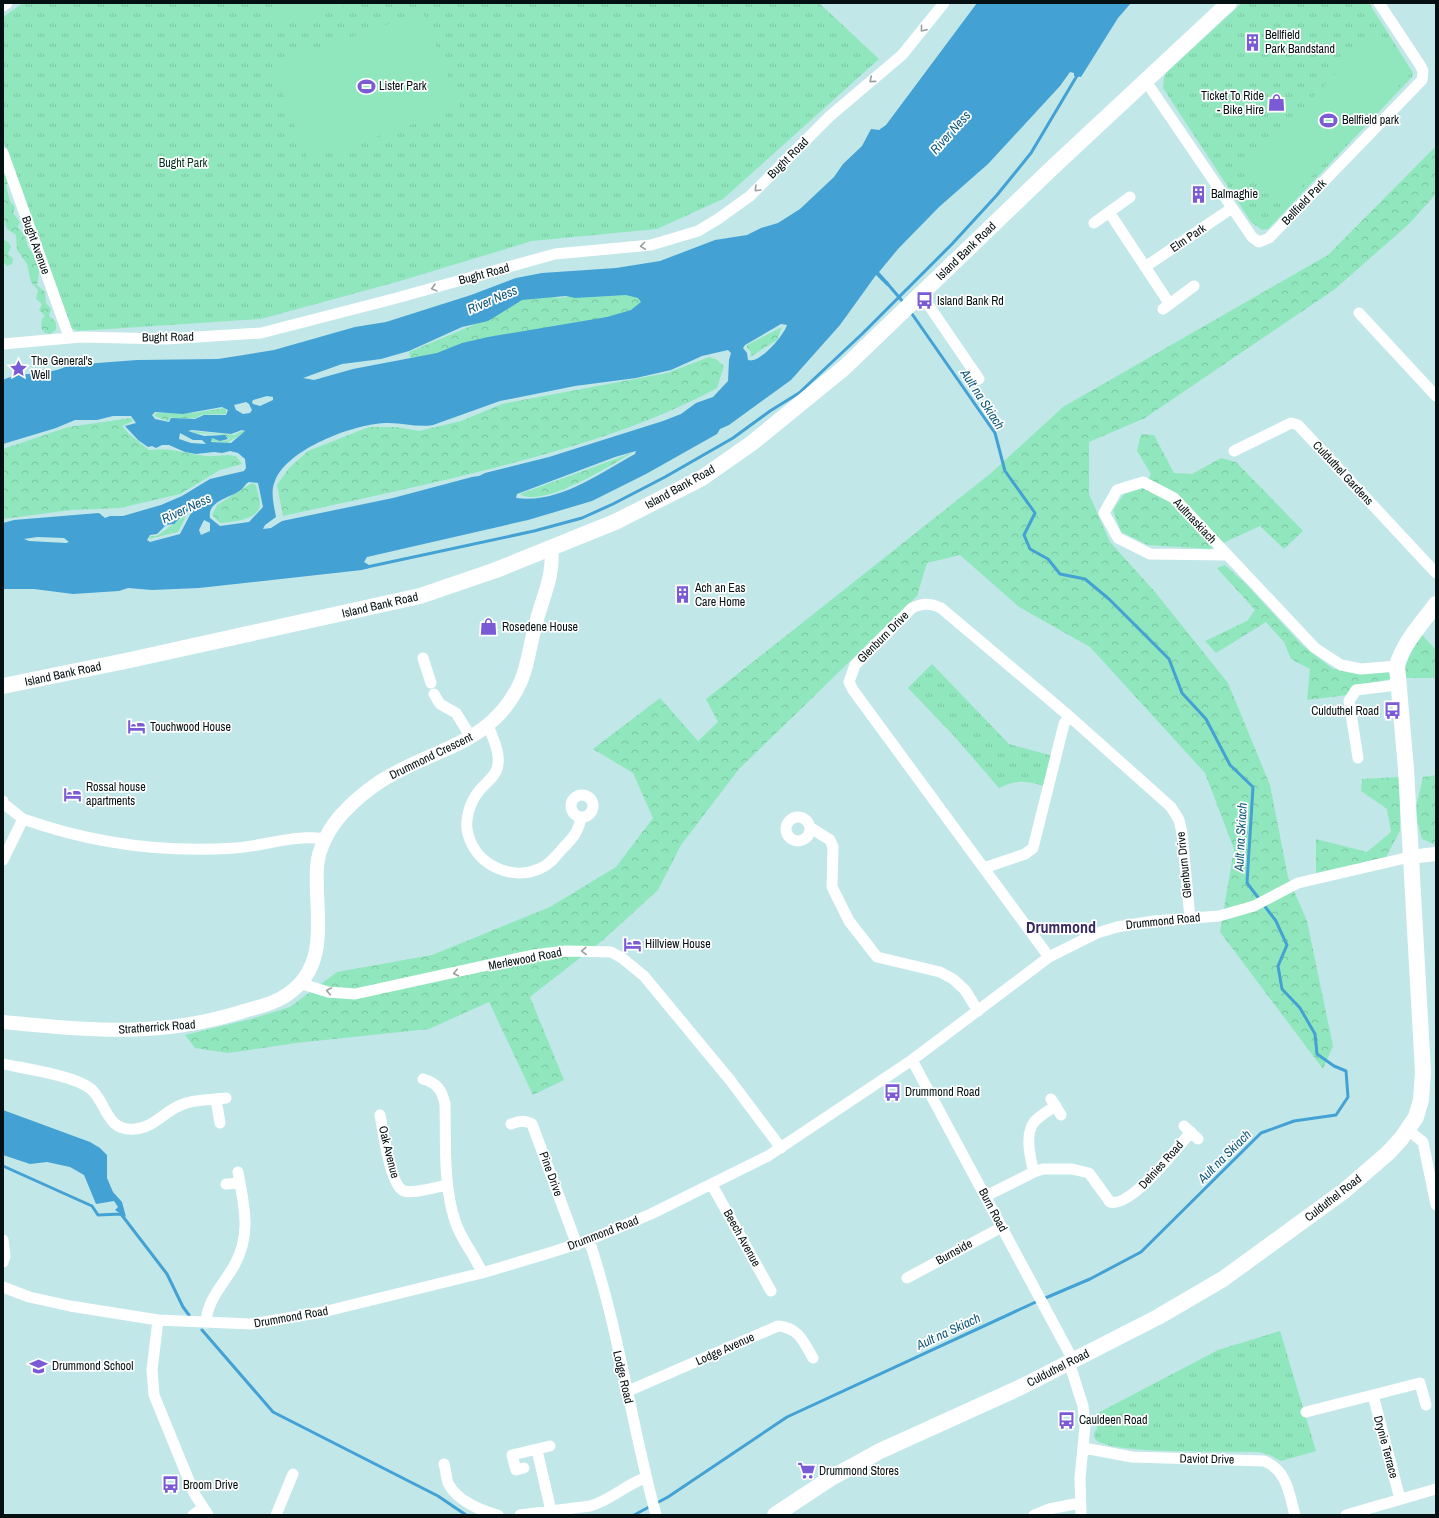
<svg xmlns="http://www.w3.org/2000/svg" width="1439" height="1518" viewBox="0 0 1439 1518" font-family="'Archivo Narrow',sans-serif">
<defs>
<pattern id="forest-crowns" width="20" height="18" patternUnits="userSpaceOnUse"><rect width="20" height="18" fill="#91e7bd"/><path d="M2 6a3 3 0 1 1 6 0M12 15a3 3 0 1 1 6 0" fill="none" stroke="#7bc5a1"/></pattern>
<pattern id="park-tufts" width="24" height="20" patternUnits="userSpaceOnUse"><rect width="24" height="20" fill="#91e7bd"/><path d="M3 7l-1-3M5 7V3M7 7l1-3M15 17l-1-3M17 17v-4M19 17l1-3" fill="none" stroke="#7bc5a1"/></pattern>
</defs>
<rect width="100%" height="100%" fill="#c1e7e9"/>
<path fill="url(#forest-crowns)" d="M1436,146v48l-27,30 -74,65 -190,129 -56,24v52l21,48 45,50 73,91 42,102 18,92 19,44 26,125 -10,23 -103,-137 14,-83 -29,-76 -115,-126 -71,-40 -59,-52 -33,8 -10,33 -178,173 -58,76 -23,45 -55,50 -73,57 34,83 -31,15 -44,-93 -60,27 -133,14 -68,10 -33,-5 -10,-13 66,-16 39,-12 47,-35 95,-17 118,-48 66,-40 37,-49 -20,-45 -40,-24 67,-51 38,43 20,-19 -12,-23 284,-225 73,-67 265,-152z
M3,170l5,13 -2,2 4,16 5,6 -2,6 7,9 -2,5 7,9 3,11 7,9 5,12 -3,17 8,7 1,11 5,6 -2,7 7,6v8l-6,4 -5,-1 -4,-5 1,-9 3,-3 -6,-6 3,-6 -6,-5 2,-9 -7,-8 -4,-18 -10,-14 -1,-15 -9,-6 -4,-12z
M3,239l5,3 3,5 -3,7 5,5 -1,5 -5,2 -4,-4z
M638,293l6,11 -15,13 -60,14 -159,27 -1,-6 76,-32 22,-18 29,-7 25,3 17,-4z
M782,327l-5,13 -27,17 1,-5 -4,-4v-3z
M709,357l7,2 8,7 -7,22c-71,38 -140,58 -219,79 -71,18 -143,33 -215,49l-6,-31 12,-17 19,-17 61,-24h27l23,4 42,-10 41,-17 165,-31z
M224,408l2,2v4l-25,1 -5,3 -20,1 -5,-2 -3,4 -14,-5 2,-3h37z
M131,418l2,3 -11,5 7,8 20,16c22,-3 34,3 56,6 10,1 20,-2 31,0l6,8 -22,6 -40,24 -60,14 -49,2 -68,9v-70l65,-22z
M244,430l-1,3 -16,10 -16,-2 1,-3 10,3 7,-1v-2c-9,-7 -29,-2 -40,-7l45,4z
M1141,434l13,1 20,38 18,1 29,-16 15,4 67,69 -19,18 -24,-23 -50,23 -62,-4 -27,-13 -8,-22 11,-16 19,-6 8,-14 -14,-23z
M632,453c-21,12 -90,56 -112,41z
M252,483l4,2c1,6 4,13 4,19 0,16 -29,18 -40,19l-8,-8 5,-10z
M187,514l-9,18 -29,7 1,-3h7z
M1225,565l23,21 54,59 31,24 55,2 3,8 -36,7 -8,9 -40,5 3,-31 -19,-10 -7,-17 -18,-20 -50,31 -11,-12 42,-20 8,-11 -38,-42z
M1422,635l14,15v28h-34l5,-25z
M1436,775v70l-14,-6 -7,-27 8,-35z
M1400,777v54l-14,26 -70,16v-34l51,13 24,-20 -4,-23 -26,-18 1,-12z"/>
<path fill="url(#park-tufts)" d="M23,3h796l60,56 -156,140 -66,30 -125,12 -132,40 -139,38 -183,12 -7,-3 -68,-188v-123z
M1242,3h127l44,70 -1,4 -144,152 -6,1 -11,-8 -88,-134 1,-11 3,-5z
M932,664l77,80 44,12 -9,30c-18,-5 -27,-7 -45,2l-45,-52 -46,-48z
M1280,1331l36,120 -35,10 -11,-6 -11,-3c-27,-1 -151,3 -164,-13l-1,-6 3,-4 -1,-15 122,-64z"/>
<path fill="#91e7bd" d="M272,3h81l-73,24z
M423,12l37,96 -152,52 -36,-95z
M1373,35l39,37 -128,133 -39,-37z"/>
<path fill="#43a1d4" fill-rule="evenodd" d="M977,3h154l-13,15 -37,59 -7,-1v-3l-4,-1 -10,14 -72,78 -49,43 -41,42 -19,23 10,11 -2,3 -11,-11 -36,50 -49,55 -62,45 -9,4 -3,5 -71,40 -54,27 -64,19 -161,37 -3,5 5,3v3l-7,2 -163,18 -47,2 -24,-2 -9,3 -46,3 -39,-5h-31v-66l11,-3 85,-7 6,5 5,-2h13l38,-11 21,-9 28,-17 34,-8 2,-3 -1,-9 -7,-6 -8,-2 -8,2 -8,-1 -18,2 -11,-2 -16,-7h-7l-6,3 -4,-2 -4,1 -10,-7 -13,-14 11,-3 -5,-7h-18l-16,4h-22l-19,8 -53,16v-64c21,-10 48,-3 67,-16l2,1 65,-5 81,-1 56,-9 81,-23 31,-5 85,-27 45,-17 26,-5 74,-5 44,-7 55,-21 32,-5 14,-7 17,-5 22,-14 34,-32 9,-13 19,-18 9,-17 8,1 7,-5zM626,295l12,3 3,4 -10,8 -24,7 -119,20 -26,6 -25,10 -84,16 -39,11 -11,-2 39,-14 39,-5 28,-8 53,-24 26,-6 34,-21 44,-4 9,2zM781,324l6,1c-3,10 -27,39 -39,35l-1,-7 -4,-5 2,-3zM728,350l3,3 -2,7 -1,21 -15,16 -17,6 -15,11 -18,7 -114,36 -64,16 -6,3 -7,1 -79,21 -111,23 -11,7 -8,1 2,-4 11,-8c-2,-11 -6,-26 -1,-36 12,-32 79,-57 110,-58 17,-1 32,5 48,2l67,-24 75,-15 61,-8 35,-8 31,-14zM267,396l6,1v3l-13,6 -7,-2 -1,-2 1,-2zM246,402l3,2 3,6 -2,3 -7,1 -7,-4 -2,-5zM222,407l6,3 -2,5h-22l-9,4 -24,-1 -2,4 -14,-3 -3,-4 3,-3 28,2zM192,430l39,4 11,-4 3,1 -14,12 -20,-1 1,-4 8,3 8,-2 -3,-4 -21,1 -16,-5zM180,433l13,7h9l4,4 -15,-1 -12,-4zM636,451l-1,3c-37,20 -76,50 -119,44l1,-4 98,-37zM249,482l9,1 5,24 -14,15 -29,4 -10,-8c-3,-18 22,-20 32,-29 3,-3 3,-5 7,-7zM186,512l3,-1 2,2 -11,21 -30,8 -3,-2 3,-5 7,-1 9,-9 8,-1zM204,520l6,3v8l-9,4 -2,-5zM37,537l27,1 5,4 -3,1 -37,-2 -5,-2z
M3,1110l87,32 10,6 7,7v23l6,14 9,10 4,15 -11,-7 3,-3 -4,-6 -18,3 -12,-29 -14,-8 -23,-5 -17,2 -27,-9z"/>
<g fill="none" stroke-linecap="round" stroke-linejoin="round">
<path stroke="#43a1d4" stroke-width="3" d="M886,282l18,21
M910,311l85,122 10,38 30,42 -11,22 6,14 18,10 12,15 25,5 24,20 60,60 13,34 24,26 24,46 23,22 -6,96 29,38 11,24 -9,21 4,23 18,19 15,26 2,20 17,12 12,5 2,26 -12,18 -42,6 -33,12 -120,119 -51,27 -47,20
M367,567l167,-36 48,-13 31,-14 52,-27 68,-39 37,-27 29,-18 63,-59 90,-90 45,-49 34,-42 47,-79
M3,1166l89,40 6,9 23,-1 46,60 16,33 6,8
M202,1330l71,82 165,84 28,19
M634,1515l34,-18 119,-80 251,-116"/>
<path stroke="#fff" stroke-width="11" d="M3,6l4,-3
M1145,80l107,157 7,5 10,-4 153,-158 1,-9 -3,-6 -41,-62
M3,153l66,184
M1109,212l60,91
M1094,223l36,-26
M1145,267l87,-59
M921,294l58,85
M1163,309l31,-23
M1359,313l77,83
M3,344l78,-7 85,2 95,-6 132,-34 162,-45 96,-9 47,-14 20,-12 32,-23 80,-80 72,-61 42,-52
M1234,451l57,-28 7,2 138,148
M1227,555l-77,-1 -32,-16 -14,-25 13,-23 26,-8 31,16 141,150 26,17 20,4 36,-3
M423,658l8,25
M434,694l6,10 16,9 15,24
M488,725c4,12 12,26 10,39 -1,12 -12,18 -19,27 -9,11 -15,29 -11,43 8,31 44,48 73,34 9,-4 15,-12 22,-20 10,-10 16,-17 18,-31
M1358,758l-9,-57 7,-11 41,-5
M571 806a11 11 0 1 1 22 0a11 11 0 1 1-22 0Z
M3,801v2l20,16c68,24 140,34 212,29 30,-2 59,-14 89,-9
M786 829a12 12 0 1 1 24 0a12 12 0 1 1-24 0Z
M811,828l19,12 3,7 -1,40 17,34 28,36 63,15 13,7 12,11 13,21
M3,860l20,-41
M984,868l41,-14 8,-6 31,-124 5,-8
M1049,957l-196,-267 -4,-8 6,-17 57,-57c11,-5 18,-5 29,0l128,108 102,91 8,13 3,13 8,85
M302,984l26,8 27,2 178,-39 33,-4 45,1 11,6 22,18 86,104 51,68
M912,1060l161,300
M3,1064c23,5 70,11 88,25 16,14 15,43 44,40 18,-1 30,-18 46,-24 13,-6 31,-5 45,-7
M423,1079c14,4 19,11 22,25 1,39 -2,80 10,117 6,19 20,34 27,52
M216,1099l4,24
M1051,1099l10,16
M380,1115c3,15 10,71 24,76 9,3 33,-4 43,-6
M511,1124c8,-3 13,-4 21,0l45,121
M1184,1126l14,13
M1408,1130l15,12 13,63
M1034,1172c-4,-14 -10,-39 1,-51 6,-6 14,-11 21,-15
M226,1184l14,-1
M712,1185l59,106
M986,1196l48,-24 9,-3h29l17,4 21,29c21,6 67,-54 81,-70
M3,1240l2,16 -2,6
M589,1240c30,89 42,184 67,275
M907,1278l95,-51
M3,1287l26,10 41,9 88,14 93,4 72,-12 159,-39 67,-20 40,-13 62,-26 117,-58 144,-96 137,-103 48,-24 20,-6 37,-6 65,-5 35,-10 44,-23 112,-26
M158,1320l-6,50 2,25 40,98 14,22
M206,1323c1,-23 17,-38 28,-57 18,-32 10,-60 4,-94
M1069,1362l14,44 2,20 -5,52 1,37
M626,1392l152,-66c21,2 25,15 35,32
M1373,1395l27,104
M1306,1412l114,-29 6,22
M1084,1448l48,9 132,4c23,9 25,32 31,54
M537,1450l14,61
M444,1464c2,6 2,13 4,19 8,17 33,28 50,32
M524,1468l-8,2 -4,-15 38,-9
M193,1515l10,-7
M276,1515l17,-41
M520,1515l70,-9c21,-6 35,-21 55,-28
M1034,1515l15,-6 31,-6
M1346,1515l90,-26"/>
<path stroke="#fff" stroke-width="14" d="M1410,857l26,-3
M3,1022c85,8 154,16 238,-10 16,-5 33,-8 47,-18 44,-30 26,-84 29,-127 1,-19 13,-40 25,-53 11,-12 24,-23 36,-31 52,-35 114,-36 143,-102 7,-16 9,-37 14,-54 6,-27 20,-51 16,-79"/>
<path stroke="#fff" stroke-width="16" d="M3,686l127,-26 290,-64 76,-26 119,-48 87,-44 50,-35 92,-75 207,-199 178,-166
M775,1515l56,-37 49,-27 141,-64 137,-70 65,-38 121,-88 44,-38 13,-14 15,-22 5,-17 2,-28 -17,-303 -9,-103c6,-23 25,-43 39,-62"/>
</g>
<defs><path id="oneway-chevron" d="M-2-3.5L2.5 0L-2 3.5" fill="none" stroke-width="1.6" stroke-linecap="round" stroke-linejoin="round"/></defs>
<g stroke="#9b9fa0">
<use href="#oneway-chevron" transform="translate(923 29) rotate(129)"/>
<use href="#oneway-chevron" transform="translate(872 80) rotate(140)"/>
<use href="#oneway-chevron" transform="translate(757 189) rotate(135)"/>
<use href="#oneway-chevron" transform="translate(643 246) rotate(172)"/>
<use href="#oneway-chevron" transform="translate(434 288) rotate(165)"/>
<use href="#oneway-chevron" transform="translate(584 951) rotate(178)"/>
<use href="#oneway-chevron" transform="translate(456 973) rotate(168)"/>
<use href="#oneway-chevron" transform="translate(329 991) rotate(-170)"/>
</g>
<defs>
<symbol id="building-bare" viewBox="-9 -9 18 18"><path d="M-4-6H4V6H1V3H-1V6H-4ZM-2.5-4.3h1.7v1.8h-1.7ZM.8-4.3h1.7v1.8H.8ZM-2.5-1h1.7V.8h-1.7ZM.8-1h1.7V.8H.8Z" fill="#7a5bd5" stroke="#fff" stroke-width="2.5" paint-order="stroke"/></symbol>
<symbol id="stadium-bare" viewBox="-9 -9 18 18"><path d="M0-5a6.5 5 0 1 0 0 10a6.5 5 0 1 0 0-10ZM-3.5-1.8h7v3.6h-7Z" fill="#7a5bd5" stroke="#fff" stroke-width="2.5" paint-order="stroke"/></symbol>
<symbol id="shop-bare" viewBox="-9 -9 18 18"><path d="M-5-2.5h2.3a2.7 3.5 0 0 1 5.4 0H5L5.5 6h-11ZM-1.5-2.5h3a1.5 2.3 0 0 0-3 0Z" fill="#7a5bd5" stroke="#fff" stroke-width="2.5" paint-order="stroke"/></symbol>
<symbol id="bus-bare" viewBox="-9 -9 18 18"><path d="M-5-6H5V4H4V6H2V4H-2V6H-4V4H-5ZM-3.5-4V0h7V-4ZM-3.5 1.2v1.5H-2V1.2ZM2 1.2v1.5H3.5V1.2Z" fill="#7a5bd5" stroke="#fff" stroke-width="2.5" paint-order="stroke"/></symbol>
<symbol id="sight-bare" viewBox="-9 -9 18 18"><path d="M0-6L1.8-2.2L6-1.7L2.9 1.2L3.7 5.4L0 3.3L-3.7 5.4L-2.9 1.2L-6-1.7L-1.8-2.2Z" fill="#7a5bd5" stroke="#fff" stroke-width="2.5" paint-order="stroke"/></symbol>
<symbol id="hotel-bare" viewBox="-9 -9 18 18"><path d="M-6-4.5h1.5V1H6V5H4.5V3h-9V5H-6ZM-4 0a1.8 1.8 0 1 1 3.6 0ZM.5 0V-2.5h3Q6-2.5 6 0Z" fill="#7a5bd5" stroke="#fff" stroke-width="2.5" paint-order="stroke"/></symbol>
<symbol id="school-bare" viewBox="-9 -9 18 18"><path d="M0-5L7-2L0 1L-7-2ZM-4 1L0 2.5L4 1V4Q0 6-4 4Z" fill="#7a5bd5" stroke="#fff" stroke-width="2.5" paint-order="stroke"/></symbol>
<symbol id="supermarket-bare" viewBox="-9 -9 18 18"><path d="M-6-5.5h2.5l.6 2H6L4.5 2H-2.5L-4.4-4H-6ZM-1.5 3.2a1.3 1.3 0 1 0 .1 0ZM3 3.2a1.3 1.3 0 1 0 .1 0Z" fill="#7a5bd5" stroke="#fff" stroke-width="2.5" paint-order="stroke"/></symbol>
</defs>
<g fill-rule="evenodd">
<use href="#building-bare" x="1240" y="30" width="25" height="25"/>
<use href="#stadium-bare" x="354" y="74" width="25" height="25"/>
<use href="#shop-bare" x="1264" y="90" width="25" height="25"/>
<use href="#stadium-bare" x="1316" y="108" width="25" height="25"/>
<use href="#building-bare" x="1186" y="182" width="25" height="25"/>
<use href="#bus-bare" x="912" y="288" width="25" height="25"/>
<use href="#sight-bare" x="6" y="356" width="25" height="25"/>
<use href="#building-bare" x="670" y="582" width="25" height="25"/>
<use href="#shop-bare" x="476" y="614" width="25" height="25"/>
<use href="#bus-bare" x="1380" y="698" width="25" height="25"/>
<use href="#hotel-bare" x="124" y="714" width="25" height="25"/>
<use href="#hotel-bare" x="60" y="782" width="25" height="25"/>
<use href="#hotel-bare" x="620" y="932" width="25" height="25"/>
<use href="#bus-bare" x="880" y="1080" width="25" height="25"/>
<use href="#school-bare" x="26" y="1354" width="25" height="25"/>
<use href="#bus-bare" x="1054" y="1408" width="25" height="25"/>
<use href="#supermarket-bare" x="794" y="1458" width="25" height="25"/>
<use href="#bus-bare" x="158" y="1472" width="25" height="25"/>
</g>
<g text-anchor="middle" stroke-width="3.5" stroke-linejoin="round" paint-order="stroke">
<g font-size="12" fill="#041011" stroke="#fff" text-anchor="start">
<text x="1265" y="39">Bellfield<tspan x="1265" dy="14">Park Bandstand</tspan></text>
<text x="379" y="90">Lister Park</text>
<text x="1264" y="100" text-anchor="end">Ticket To Ride<tspan x="1264" dy="14">- Bike Hire</tspan></text>
<text x="1342" y="124">Bellfield park</text>
<text x="1211" y="198">Balmaghie</text>
<text x="937" y="305">Island Bank Rd</text>
<text x="31" y="365">The General's<tspan x="31" dy="14">Well</tspan></text>
<text x="695" y="592">Ach an Eas<tspan x="695" dy="14">Care Home</tspan></text>
<text x="502" y="631">Rosedene House</text>
<text x="1379" y="715" text-anchor="end">Culduthel Road</text>
<text x="150" y="731">Touchwood House</text>
<text x="86" y="791">Rossal house<tspan x="86" dy="14">apartments</tspan></text>
<text x="645" y="948">Hillview House</text>
<text x="905" y="1096">Drummond Road</text>
<text x="52" y="1370">Drummond School</text>
<text x="1079" y="1424">Cauldeen Road</text>
<text x="819" y="1475">Drummond Stores</text>
<text x="183" y="1489">Broom Drive</text>
</g>
<g font-size="12" fill="#041011" stroke="#fff">
<text transform="translate(788 158) rotate(-45)" y="4">Bught Road</text>
<text transform="translate(1304 202) rotate(-46)" y="4">Bellfield Park</text>
<text transform="translate(1188 238) rotate(-34)" y="4">Elm Park</text>
<text transform="translate(36 245) rotate(70)" y="4">Bught Avenue</text>
<text transform="translate(966 251) rotate(-44)" y="4">Island Bank Road</text>
<text transform="translate(484 274) rotate(-15)" y="4">Bught Road</text>
<text transform="translate(168 337) rotate(-1)" y="4">Bught Road</text>
<text transform="translate(1343 473) rotate(47)" y="4">Culduthel Gardens</text>
<text transform="translate(680 487) rotate(-29)" y="4">Island Bank Road</text>
<text transform="translate(1195 521) rotate(47)" y="4">Aultnaskiach</text>
<text transform="translate(380 605) rotate(-13)" y="4">Island Bank Road</text>
<text transform="translate(883 637) rotate(-45)" y="4">Glenburn Drive</text>
<text transform="translate(63 674) rotate(-12)" y="4">Island Bank Road</text>
<text transform="translate(431 756) rotate(-26)" y="4">Drummond Crescent</text>
<text transform="translate(1184 865) rotate(-96)" y="4">Glenburn Drive</text>
<text transform="translate(1163 921) rotate(-6)" y="4">Drummond Road</text>
<text transform="translate(525 959) rotate(-11)" y="4">Merlewood Road</text>
<text transform="translate(157 1027) rotate(-4)" y="4">Stratherrick Road</text>
<text transform="translate(389 1152) rotate(76)" y="4">Oak Avenue</text>
<text transform="translate(1161 1165) rotate(-48)" y="4">Delnies Road</text>
<text transform="translate(551 1174) rotate(70)" y="4">Pine Drive</text>
<text transform="translate(1333 1198) rotate(-38)" y="4">Culduthel Road</text>
<text transform="translate(993 1210) rotate(62)" y="4">Burn Road</text>
<text transform="translate(603 1233) rotate(-21)" y="4">Drummond Road</text>
<text transform="translate(742 1238) rotate(61)" y="4">Beech Avenue</text>
<text transform="translate(954 1252) rotate(-29)" y="4">Burnside</text>
<text transform="translate(291 1317) rotate(-10)" y="4">Drummond Road</text>
<text transform="translate(725 1349) rotate(-24)" y="4">Lodge Avenue</text>
<text transform="translate(1058 1368) rotate(-27)" y="4">Culduthel Road</text>
<text transform="translate(623 1377) rotate(77)" y="4">Lodge Road</text>
<text transform="translate(1386 1447) rotate(75)" y="4">Drynie Terrace</text>
<text transform="translate(1207 1459) rotate(1)" y="4">Daviot Drive</text>
</g>
<g font-size="12" fill="#053321" stroke="#fff">
<text x="183" y="167">Bught Park</text>
</g>
<g font-size="13" font-style="italic" fill="#10597b" stroke="#fff">
<text transform="translate(950 132) rotate(-48)" y="5">River Ness</text>
<text transform="translate(492 299) rotate(-23)" y="5">River Ness</text>
<text transform="translate(983 399) rotate(57)" y="5">Ault na Skiach</text>
<text transform="translate(186 508) rotate(-25)" y="5">River Ness</text>
<text transform="translate(1240 837) rotate(-87)" y="5">Ault na Skiach</text>
<text transform="translate(1224 1156) rotate(-45)" y="5">Ault na Skiach</text>
<text transform="translate(948 1331) rotate(-25)" y="5">Ault na Skiach</text>
</g>
<g font-size="16" font-weight="bold" fill="#382a65" stroke="#fff">
<text x="1061" y="933">Drummond</text>
</g>
</g>
<rect width="1439" height="1518" fill="none" stroke="#041011" stroke-width="8"/>
</svg>
